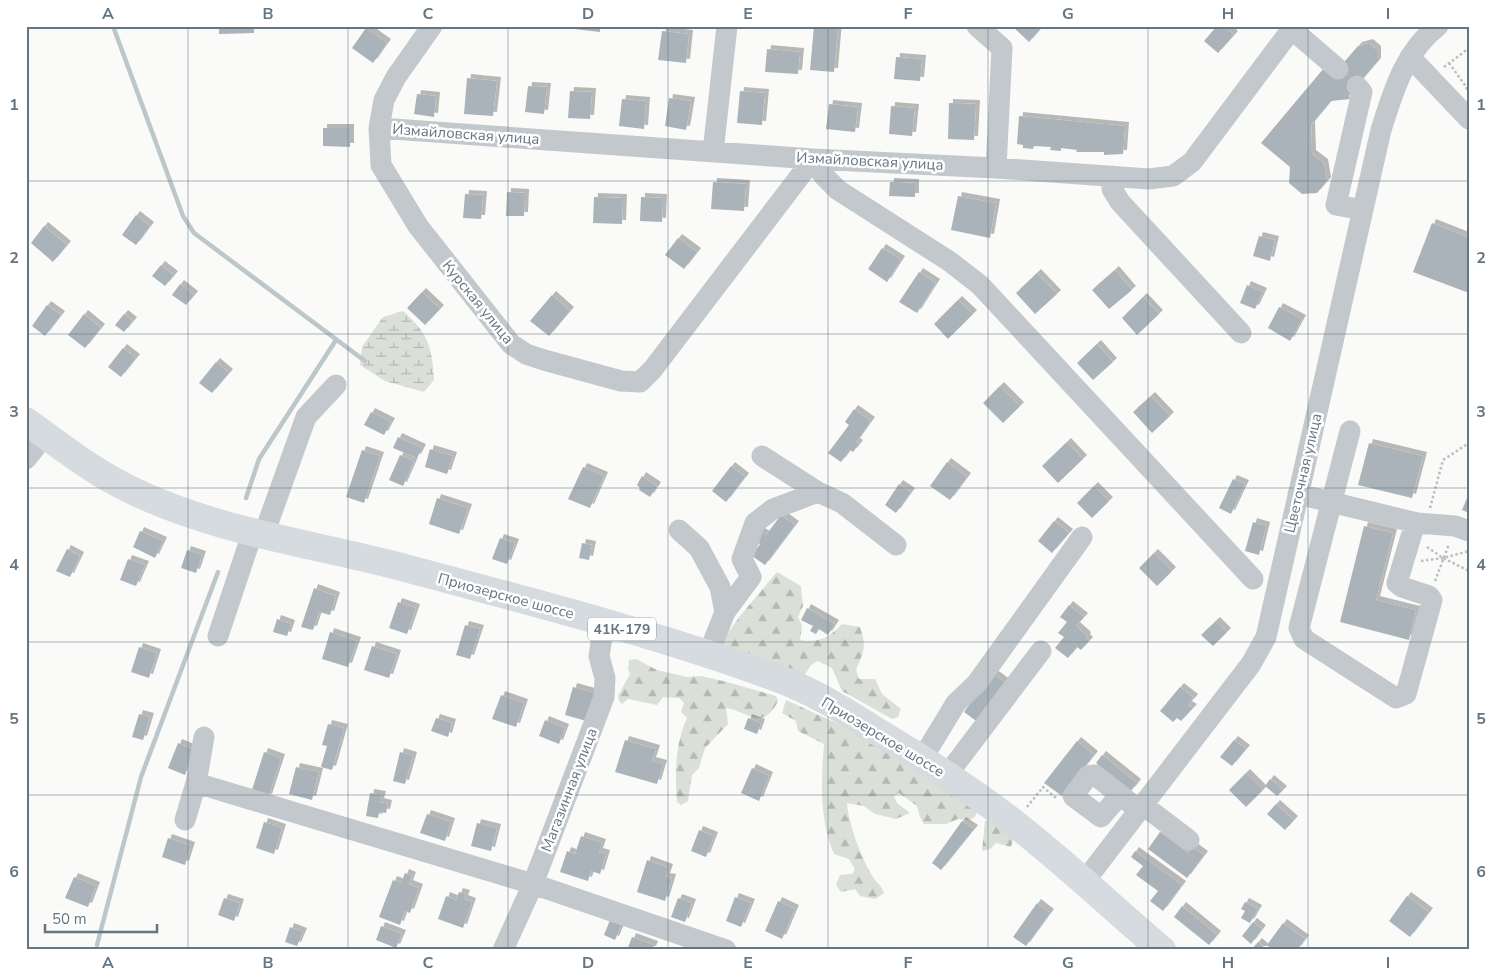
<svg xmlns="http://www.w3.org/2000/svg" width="1495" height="976" viewBox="0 0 1495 976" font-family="'Nunito Sans',sans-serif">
<defs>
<pattern id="forest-firs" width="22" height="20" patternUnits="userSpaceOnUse" patternTransform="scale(1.25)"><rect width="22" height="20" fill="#dadfd7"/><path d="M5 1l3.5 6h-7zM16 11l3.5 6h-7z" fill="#b4b9b4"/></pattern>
<pattern id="wetland-marsh" width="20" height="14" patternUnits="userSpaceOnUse" patternTransform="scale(1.25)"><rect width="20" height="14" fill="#dadfd7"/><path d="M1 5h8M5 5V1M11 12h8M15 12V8" fill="none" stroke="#b4b9b4"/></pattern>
<filter id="shadow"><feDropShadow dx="4" dy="-4" stdDeviation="0" flood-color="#0004"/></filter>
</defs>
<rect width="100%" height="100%" fill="#fafaf8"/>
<path fill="url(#forest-firs)" d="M777,572l24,14 2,20 -5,11 4,9 -2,14c19,3 29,-2 42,-16l18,3c7,21 4,23 -4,43l3,9h16l7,15 19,15 -3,8 -6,2 -50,-28 -10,-23 -14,-7 -7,4 -7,11 -86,-29 22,-31z
M636,659l21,11 30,7 14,-1 26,6 49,14 2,5c-16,31 -28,11 -52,7l2,16 -23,24 -6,20 -7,7 -4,26 -7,4 -4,-3c-2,-28 -2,-58 10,-84l-6,-6 3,-9 -5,-5 -16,-1 -6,8 -29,-6 -6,5 -3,-3 -1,-5 12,-22 -2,-6 1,-8z
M786,700l70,32 122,78 -3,7 -6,3 -11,-1 -12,5h-22l-4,-7 -3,-11 -18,-13 -5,3 3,7 13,10 -14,6 -21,-5 -11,-8 -17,-3c1,20 15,57 26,74 4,7 8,7 11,16l-9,6 -15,-3 -5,-7 -14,3 -5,-7 4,-10 12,-1 3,-5 -6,-10 -15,-5c-15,-36 -13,-72 -10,-110l-26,-13 -2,-10 -14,-8z
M994,820l20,16 -3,11 -15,-4 -6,6 -8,2 3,-30z"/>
<path fill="url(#wetland-marsh)" d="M403,311c25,22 29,36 31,69l-10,12 -39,-11 -25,-16 2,-18 21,-30z"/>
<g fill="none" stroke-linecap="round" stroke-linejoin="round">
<path stroke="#bbc7cb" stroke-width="4.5" d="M113,26l70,190 11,17 171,128
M246,498l13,-39 77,-119
M97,945l44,-168 77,-205"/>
</g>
<path fill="#aab3b9" filter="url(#shadow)" d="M219,26h35v7l-35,1z
M574,26h26v6l-26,-3z
M814,26h24l-4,46 -24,-2z
M1012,26h31l-14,16z
M1217,26h7l10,9 -16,18 -14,-12z
M366,28l21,15 -14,20 -21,-15z
M662,31l27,3 -3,29 -28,-3z
M1369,43l8,7v12l-28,33 1,4 -19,2 -20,24 1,29 12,9 3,18 -10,12 -15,1 -13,-11 1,-16 -29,-24 63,-75 9,7 25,-29z
M767,49l33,3 -2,22 -33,-2z
M896,57l26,2 -2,22 -26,-2z
M467,78l30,3 -4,35 -29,-2z
M528,86l19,1 -3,27 -19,-2z
M570,91l22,1 -2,27 -22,-1z
M740,91l25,2 -3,32 -25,-2z
M417,94l19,2 -2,21 -20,-3z
M669,98l22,3 -5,29 -21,-4z
M622,99l24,2 -2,28 -25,-3z
M949,103l27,1 -2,36 -26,-1z
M829,104l29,3 -3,25 -29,-3z
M891,106l24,2 -3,28 -23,-2z
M1019,116l106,10 -2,28 -19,1v-3h-28l1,-2 -16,-2v3l-11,-1 1,-3 -17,-1 -1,3 -10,-1v-3l-6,-1z
M323,128h27v19l-27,-1z
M713,182l33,2 -2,27 -33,-2z
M890,182l25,1v14l-26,-1z
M507,192l18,1 -1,23h-18z
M465,194l18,1 -2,24 -18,-1z
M958,196l38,7 -6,35 -39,-8z
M594,197l29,1 -1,26 -29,-1z
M641,197l22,1 -1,24 -22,-1z
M136,215l14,11 -14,19 -14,-10z
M1432,223l33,13 4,5v52l-56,-21z
M44,226l23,19 -14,17 -22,-19z
M1259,236l16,4 -5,21 -17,-5z
M678,238l19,14 -13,17 -19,-14z
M882,248l19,12 -14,22 -19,-13z
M161,265l13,10 -9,11 -13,-10z
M1115,270l17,20 -23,19 -17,-19z
M919,272l17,11 -19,30 -18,-11z
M1037,273l20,21 -22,20 -19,-21z
M180,284l14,11 -8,10 -14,-10z
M1247,285l16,7 -8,17 -15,-6z
M422,292l18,17 -15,16 -18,-17z
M552,295l18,16 -21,25 -19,-15z
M1143,297l16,17 -22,21 -15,-17z
M958,300l15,14 -25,25 -14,-15z
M47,305l14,10 -16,21 -13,-10z
M1279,307l23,12 -12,22 -22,-13z
M84,314l17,14 -16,20 -17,-13z
M124,314l9,7 -9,11 -9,-7z
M1097,344l16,18 -20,18 -16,-17z
M123,348l13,10 -15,19 -13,-10z
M216,362l13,11 -17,20 -13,-10z
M1000,386l20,20 -17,17 -20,-20z
M1151,396l19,20 -18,17 -19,-21z
M854,409l17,12 -15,21 3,2 -6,8 -3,-2 -9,12 -13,-9 21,-28 -4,-3z
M371,412l20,10 -7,13 -20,-10z
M398,437l24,11 -5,10 -24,-10z
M1067,442l16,17 -25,24 -16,-17z
M1369,443l54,13 -11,42 -54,-13z
M430,449l23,7 -6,18 -22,-7z
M362,450l18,6 -16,47 -18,-6z
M400,455l14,6 -11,25 -14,-6z
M947,462l20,15 -17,23 -20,-14z
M731,466l14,11 -19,25 -14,-11z
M583,467l21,9 -14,32 -22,-9z
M642,476l15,10 -7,11 -11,-7 1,-2 -3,-3z
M1233,479l12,5 -14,30 -12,-6z
M899,484l12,8 -15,21 -11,-8z
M1094,486l15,15 -17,17 -15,-15z
M1469,493v20l-7,-3z
M437,498l31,10 -9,26 -30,-10z
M781,515l14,10 -30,40 -13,-9 8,-12 -7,-5 6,-8 7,4z
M1054,521l15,12 -17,20 -14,-12z
M1253,522l13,4 -7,29 -14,-4z
M1364,526l29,7 -17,67 40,10 -7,30 -69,-18z
M140,531l23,10 -8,17 -22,-11z
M500,538l15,5 -8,21 -15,-5z
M582,543l10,2 -3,15 -10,-2z
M67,549l13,7 -10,21 -14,-6z
M187,550l15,5 -6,18 -15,-5z
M1154,553l18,18 -15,15 -18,-18z
M128,559l17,6 -9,21 -16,-6z
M314,588l22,8 -6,19 -11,-3 -6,18 -12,-3z
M398,602l18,6 -9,26 -18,-6z
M1069,605l15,12 -8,9 11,10 -1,2 3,3 -8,9 -4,-3 -9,11 -13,-10 9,-11 -6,-4 9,-11 -7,-5z
M807,608l28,16 -7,11 -9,-6 -3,5 -6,-3 3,-5 -12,-6z
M277,619l14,5 -4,12 -14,-4z
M1216,621l11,11 -14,14 -12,-11z
M465,625l15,4 -10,30 -14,-4z
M330,632l27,9 -9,26 -26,-8z
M372,646l25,8 -8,24 -25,-8z
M139,647l18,6 -8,25 -18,-6z
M992,673l15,11 -28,39 -15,-11z
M573,687l25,7 -8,28 -25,-7z
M1180,687l14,11 -6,7 5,3 -12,13 -4,-3 -4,4 -13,-11z
M501,695l23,8 -8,24 -24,-8z
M139,714l11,3 -7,23 -11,-3z
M436,718l16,5 -4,14 -17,-6z
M748,718l13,5 -4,11 -13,-5z
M545,720l20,8 -6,16 -20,-8z
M328,724l16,4 -12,42 -11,-3 6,-21 -5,-1z
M625,740l31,9 -4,12 11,3 -6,20 -42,-12z
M1234,740l12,9 -14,17 -12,-9z
M1077,741l17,14 -32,41 -18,-13z
M178,743l17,7 -10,25 -17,-7z
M264,752l17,6 -13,40 -17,-5z
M400,752l13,4 -8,28 -12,-3z
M1102,755l35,28 -6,8 -35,-28z
M296,767l23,5 -7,28 -23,-6z
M752,768l17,8 -10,25 -18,-8z
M1246,773l17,17 -17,17 -17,-17z
M1270,779l13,11 -6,6 -12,-10z
M370,793l12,2 -2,7 8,2 -2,9 -7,-1 -1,6 -12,-2z
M1276,804l18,16 -9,10 -18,-16z
M427,814l24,8 -6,19 -25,-8z
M962,821l12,8 -33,41 -9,-7z
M264,822l18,6 -8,26 -18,-6z
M477,823l20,5 -6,23 -20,-5z
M699,830l15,6 -8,21 -15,-6z
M1160,832l28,21 5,-6 11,8 -17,23 -39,-29z
M581,836l21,7 -3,9 7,2 -6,20 -9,-3 -3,10 -28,-9 7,-21 8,3z
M168,838l23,8 -6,19 -23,-8z
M1135,851l47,34 -19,26 -13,-10 8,-10 -22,-16 7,-9 -12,-9z
M647,860l22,8 -3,9 6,1 -7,23 -28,-9z
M405,873l7,3 -3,8 10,4 -9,25 -5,-2 -5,14 -21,-8 14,-37 8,3z
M74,877l22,9 -8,21 -23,-9z
M459,892l7,2 -2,5 8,3 -9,26 -25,-9 8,-23 10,4z
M1407,896l22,16 -19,25 -21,-16z
M735,897l16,6 -10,24 -15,-6z
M224,898l16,5 -6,18 -16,-6z
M678,898l14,5 -7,19 -14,-5z
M778,901l17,8 -13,30 -17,-8z
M1245,902l13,7 -8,14 -9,-5 4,-7 -4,-2z
M1037,903l13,10 -24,33 -13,-9z
M1182,906l35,29 -8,10 -35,-28z
M610,920l12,4 -7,16 -11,-5z
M1253,922l9,7 -11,15 -9,-8z
M1283,923l22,16 -8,11h-24l-6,-5z
M381,926l21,8 -6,14 -20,-8z
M290,927l13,5 -6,14 -12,-4z
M632,937l22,8 -2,5h-25z
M1258,942l9,8h-16z"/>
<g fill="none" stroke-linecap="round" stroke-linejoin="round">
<path stroke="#bbbfc2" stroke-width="2.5" stroke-dasharray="2.5 2.5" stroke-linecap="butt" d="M1468,26l1,1
M1449,63l18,25 -2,1
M1444,67l25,-19
M1430,508l13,-48 26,-17
M1427,547l16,11 26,13
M1421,561l22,-3 26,-7
M1435,581l14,-37
M1027,807l16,-20 13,11"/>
<path stroke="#c3c8cc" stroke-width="21" d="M432,26l-36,51 -12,23 -5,28 2,37 37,61 93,118 15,10 18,6 77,21 19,1 13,-13 160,-210 11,17 14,14 111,71 31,24 273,294
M977,26l25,22 -6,120
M1288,26l50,43
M1410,57l59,62
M1357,86l5,6 -26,113 27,5
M379,128l434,31 183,9 153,11 24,-3 19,-14 102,-136
M713,152l14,-126
M1112,176v13l8,13 121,131
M1350,431l-51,197 5,11 92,59 10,-4 26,-94 -3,-4 -27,-9 -5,-4 18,-60
M762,456l56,36 24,11 54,42
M26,459l19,-24
M1298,494l119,29 38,3 14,5
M679,530l20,18 21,39 5,25 -17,43
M264,534l42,-117 30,-32
M725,612l26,-35 -9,-18 13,-36 18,-14 45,-17
M218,636l35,-105
M922,759l34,-56 21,-20 105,-146
M947,775l94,-124
M196,783l337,101 193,66
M1120,795l-19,22 -28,-21 15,-20 7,-1 44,35
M1143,805l46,35
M185,820l11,-37 8,-46
M1084,882l167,-218 15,-27 115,-507c12,-38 24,-79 57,-104
M503,950l30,-66 71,-187 1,-19 -6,-22 5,-32"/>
<path stroke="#d6dbdf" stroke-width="28" d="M26,421c33,24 65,49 101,67 88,44 189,56 282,81 123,33 248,65 368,109 36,13 69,34 101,54 42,25 84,52 123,81 56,42 107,91 161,137"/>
</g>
<path fill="none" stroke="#657683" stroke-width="1" stroke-opacity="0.55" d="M188,26v924M348,26v924M508,26v924M668,26v924M828,26v924M988,26v924M1148,26v924M1308,26v924M26,181h1443M26,334h1443M26,488h1443M26,642h1443M26,795h1443"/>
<g text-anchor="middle" stroke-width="5" stroke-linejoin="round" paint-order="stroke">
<rect fill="#fff" stroke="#939fa8" stroke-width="1" x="588" y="617.5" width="68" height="23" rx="4"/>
<g font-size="14" font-weight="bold" fill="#657683">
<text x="622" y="634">41К-179</text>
</g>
<g font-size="15" fill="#657683" stroke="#fff">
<text transform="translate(466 134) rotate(4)" y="5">Измайловская улица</text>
<text transform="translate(870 161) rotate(3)" y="5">Измайловская улица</text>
<text transform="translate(478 302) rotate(51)" y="5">Курская улица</text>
<text transform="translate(1303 473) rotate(-77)" y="5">Цветочная улица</text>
<text transform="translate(506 596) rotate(15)" y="5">Приозерское шоссе</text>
<text transform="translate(883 737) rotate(31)" y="5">Приозерское шоссе</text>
<text transform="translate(569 790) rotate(-69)" y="5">Магазинная улица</text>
</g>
</g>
<rect width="1495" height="976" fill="none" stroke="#ffffff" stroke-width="55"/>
<path d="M45 924v8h112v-8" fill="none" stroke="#657683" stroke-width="2.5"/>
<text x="52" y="924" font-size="15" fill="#657683" stroke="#ffffff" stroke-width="4" paint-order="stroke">50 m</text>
<rect x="28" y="28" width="1440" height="920" fill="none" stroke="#657683" stroke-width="2"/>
<g font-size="16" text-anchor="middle" font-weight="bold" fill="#657683">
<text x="108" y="19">A</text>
<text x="268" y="19">B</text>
<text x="428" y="19">C</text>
<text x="588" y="19">D</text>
<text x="748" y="19">E</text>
<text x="908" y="19">F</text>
<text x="1068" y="19">G</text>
<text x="1228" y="19">H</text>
<text x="1388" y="19">I</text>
<text x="14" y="110">1</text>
<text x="1481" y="110">1</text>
<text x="14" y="263">2</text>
<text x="1481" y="263">2</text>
<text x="14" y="417">3</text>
<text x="1481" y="417">3</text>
<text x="14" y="570">4</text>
<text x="1481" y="570">4</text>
<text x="14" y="724">5</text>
<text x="1481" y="724">5</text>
<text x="14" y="877">6</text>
<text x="1481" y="877">6</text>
<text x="108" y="968">A</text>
<text x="268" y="968">B</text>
<text x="428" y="968">C</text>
<text x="588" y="968">D</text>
<text x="748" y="968">E</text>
<text x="908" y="968">F</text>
<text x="1068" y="968">G</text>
<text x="1228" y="968">H</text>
<text x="1388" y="968">I</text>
</g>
</svg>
